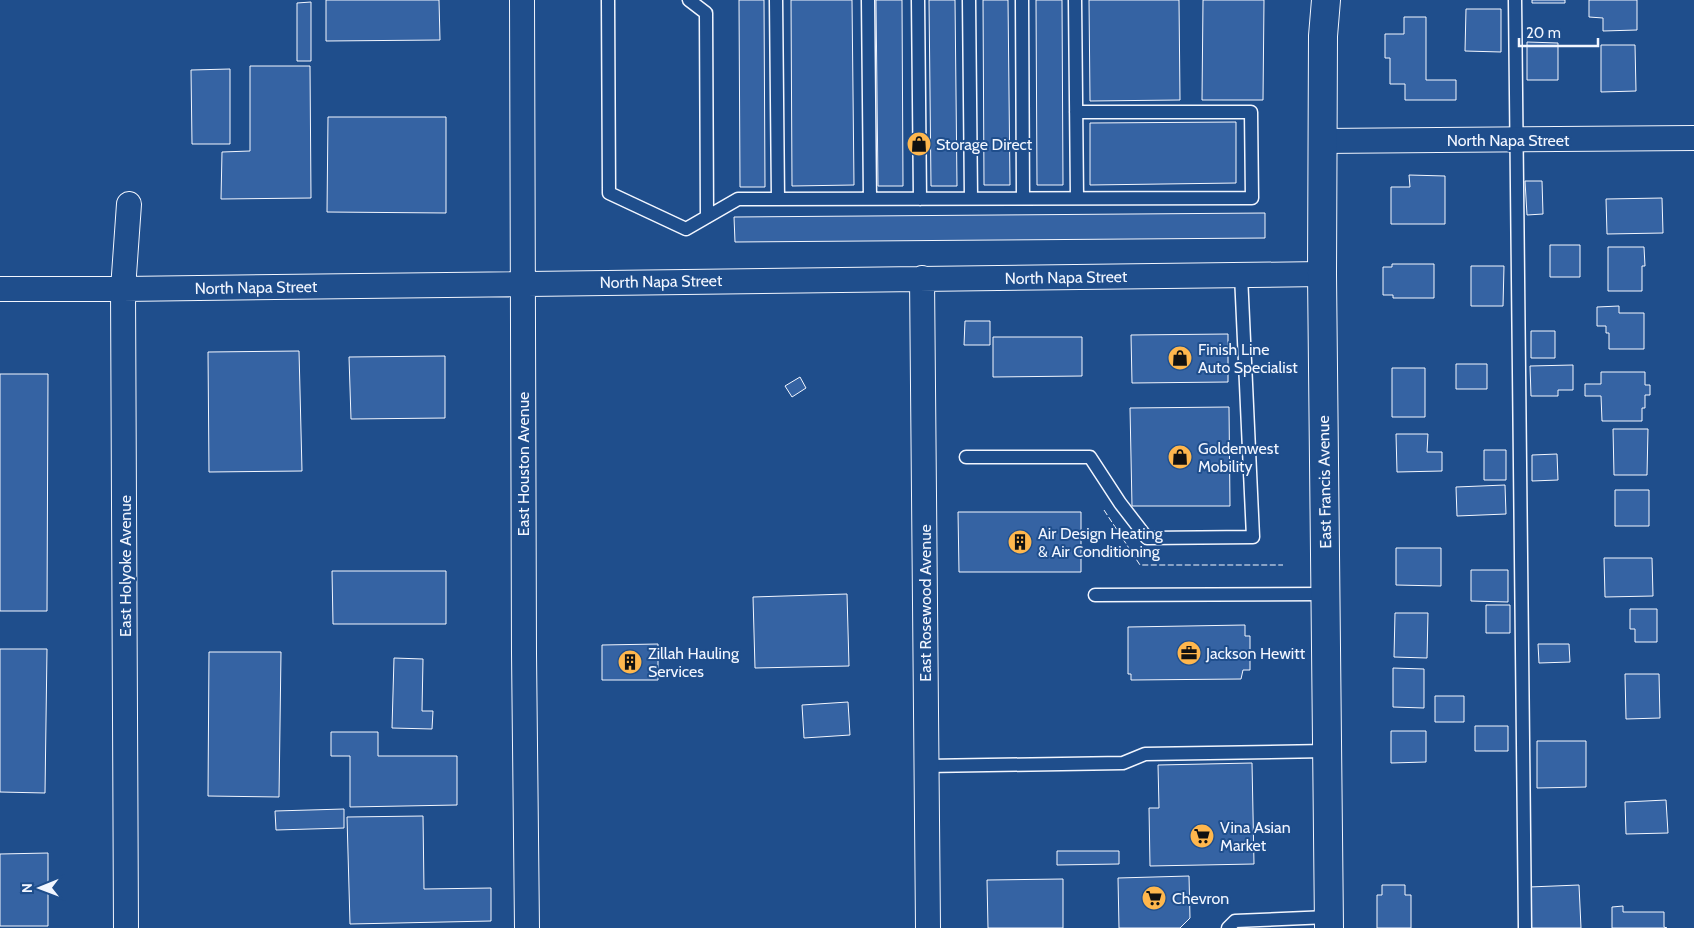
<svg xmlns="http://www.w3.org/2000/svg" width="1694" height="928" viewBox="0 0 1694 928" font-family="Cabin,sans-serif">
<rect width="100%" height="100%" fill="#1f4e8c"/>
<path fill="#3563a3" stroke="#f2f6ff" d="M326,0h113l1,40 -114,1z
M739,0h25l1,187h-25z
M791,0h61l2,185 -62,1z
M876,0h26l1,186h-25z
M929,0h26l2,186h-26z
M983,0h25l2,185h-26z
M1036,0h26l1,185h-26z
M1089,0h90l1,100 -90,1z
M1203,0h61l-1,100h-61z
M1532,0h33v3h-33z
M1589,0h48v30l-34,1v-13l-14,-1z
M311,2v59h-14v-58z
M1466,9h35v43l-36,-1z
M1404,17h22v63h30v20h-51v-16h-15v-26h-5v-24h19z
M1527,42l31,1v37h-31z
M1601,45h34l1,46 -35,1z
M250,66h60l1,132 -90,1 1,-47 28,-1z
M230,69v75h-38l-1,-74z
M328,117h118v96l-119,-1z
M1236,122v61l-146,2v-62z
M1409,175l36,1v48h-54v-37h19z
M1525,181h17l1,33 -16,1z
M1662,198l1,35 -56,1 -1,-35z
M1265,213v25l-530,4 -1,-25z
M1550,245h30v32h-30z
M1608,247h36l1,19h-3v25h-34z
M1392,264h42v34h-41v-3h-10v-28h9z
M1471,266h33l-1,40h-32z
M1619,306v7h25v36h-35v-16h-3v-7h-9v-19z
M965,321h25v24h-26z
M1531,331h24v27h-24z
M1228,334v48l-96,1 -1,-48z
M993,337h89v39l-89,1z
M299,351l3,120 -93,1 -1,-120z
M445,356v62l-94,1 -2,-62z
M1456,364h31v25h-31z
M1573,365v25h-15v6h-27l-1,-30z
M1392,368h33v49h-33z
M1601,372h44v13h5v10h-5v13h-3v13h-40l-1,-25h-16v-12h16z
M0,374h48l-1,237h-47z
M800,377l6,11 -14,9 -7,-11z
M1229,407l1,99h-98l-2,-98z
M1613,429h35l-1,46h-33z
M1396,434h32l-1,18h15v19l-45,1z
M1484,450h22v30h-22z
M1557,454l1,26 -26,1v-26z
M1505,485l1,29 -49,2 -1,-29z
M1615,490h34v36h-34z
M958,512h123v60h-122z
M1396,548h45v38l-45,-1z
M1604,558h48l1,38 -48,1z
M1471,570h37v32l-37,-1z
M332,571h114v53h-113z
M847,594l2,72 -94,2 -2,-71z
M1486,605h24v28h-24z
M1630,609h27v33h-22v-13h-5z
M1395,613h33l-1,45 -33,-1z
M1245,625v11h5v34h-7l-2,9 -110,1v-6h-3v-47z
M658,644v36h-56v-35z
M1538,644h31l1,18 -31,1z
M0,649h47l-2,144 -45,-1z
M209,652h72l-2,145 -71,-1z
M394,658l29,1 -1,52h11l-1,18 -40,-1z
M1393,668l31,1v39l-31,-1z
M1625,674h34l1,44 -34,1z
M1435,696h29v26h-29z
M848,702l2,33 -46,3 -2,-33z
M1475,726h33v25h-33z
M1391,731h35v31l-35,1z
M331,732h47v24h79v49l-107,2v-51h-19z
M1537,741h49v46l-49,1z
M1252,763l2,101 -104,2 -1,-58h10l-1,-43z
M1666,800l2,33 -42,1 -1,-32z
M344,809v19l-68,2 -1,-19z
M423,816l1,73 67,-1v33l-141,3 -3,-107z
M1057,851h62v13l-62,1z
M48,853v73h-48v-72z
M1189,876l1,42 -10,10h-61l-1,-50z
M1063,879v49h-75l-1,-48z
M1382,885h23v10h6v33h-34v-33h5z
M1579,885l2,43h-50l-2,-41z
M1623,906v6h41v15l3,1h-55v-21z"/>
<g fill="none" stroke-linecap="round" stroke-linejoin="round">
<defs>
<path id="service" d="M608,0l1,193 77,36 52,-30 514,-1 -1,-86h-175
M689,0l17,13 1,204
M776,0l2,199
M868,0l2,199
M918,0l2,199
M969,0l2,198
M1022,0l1,198
M1075,0l2,198
M1515,0l10,928
M966,457h124l30,46 27,35 106,-1 -12,-262
M1095,595l230,-1
M926,766l197,-3 22,-9 182,-3
M1228,928l7,-7 93,-4"/>
<path id="minor" d="M522,0l2,653 3,275
M1322,141l372,-3
M922,278l6,650
M0,289h123l1199,-15
M126,928l-3,-639 6,-85"/>
<path id="primary" d="M1326,0l-3,36 -1,238 7,654"/>
</defs>
<use href="#service" stroke="#f2f6ff" stroke-width="15"/>
<use href="#minor" stroke="#f2f6ff" stroke-width="26"/>
<use href="#primary" stroke="#f2f6ff" stroke-width="30"/>
<use href="#service" stroke="#1f4e8c" stroke-width="12"/>
<use href="#minor" stroke="#1f4e8c" stroke-width="24"/>
<use href="#primary" stroke="#1f4e8c" stroke-width="28"/>
<path stroke="#f2f6ff" stroke-width="1" stroke-dasharray="6 2.5" stroke-linecap="butt" d="M1104,510l36,55h143"/>
</g>
<defs>
<symbol id="shop-disc" viewBox="-11 -11 22 22"><circle r="9.5" fill="#ffb74d" stroke="#1f4e8c"/><path d="M-5-2.5h2.3a2.7 3.5 0 0 1 5.4 0H5L5.5 6h-11ZM-1.5-2.5h3a1.5 2.3 0 0 0-3 0Z" fill="#111"/></symbol>
<symbol id="building-disc" viewBox="-11 -11 22 22"><circle r="9.5" fill="#ffb74d" stroke="#1f4e8c"/><path d="M-4-6H4V6H1V3H-1V6H-4ZM-2.5-4.3h1.7v1.8h-1.7ZM.8-4.3h1.7v1.8H.8ZM-2.5-1h1.7V.8h-1.7ZM.8-1h1.7V.8H.8Z" fill="#111"/></symbol>
<symbol id="office-disc" viewBox="-11 -11 22 22"><circle r="9.5" fill="#ffb74d" stroke="#1f4e8c"/><path d="M-6-3h4V-5.5h4V-3h4V5H-6ZM-1-4.5V-3h2v-1.5ZM-6 0V1H6V0Z" fill="#111"/></symbol>
<symbol id="supermarket-disc" viewBox="-11 -11 22 22"><circle r="9.5" fill="#ffb74d" stroke="#1f4e8c"/><path d="M-6-5.5h2.5l.6 2H6L4.5 2H-2.5L-4.4-4H-6ZM-1.5 3.2a1.3 1.3 0 1 0 .1 0ZM3 3.2a1.3 1.3 0 1 0 .1 0Z" fill="#111"/></symbol>
</defs>
<g fill-rule="evenodd">
<use href="#shop-disc" x="905" y="130" width="28" height="28"/>
<use href="#shop-disc" x="1166" y="344" width="28" height="28"/>
<use href="#shop-disc" x="1166" y="443" width="28" height="28"/>
<use href="#building-disc" x="1006" y="528" width="28" height="28"/>
<use href="#office-disc" x="1175" y="639" width="28" height="28"/>
<use href="#building-disc" x="616" y="648" width="28" height="28"/>
<use href="#supermarket-disc" x="1188" y="822" width="28" height="28"/>
<use href="#supermarket-disc" x="1140" y="884" width="28" height="28"/>
</g>
<g text-anchor="middle" stroke-width="4" stroke-linejoin="round" paint-order="stroke">
<g font-size="16" fill="#f2f6ff" stroke="#1f4e8c">
<text x="1508" y="146">North Napa Street</text>
<text transform="translate(1066 277) rotate(-1)" y="6">North Napa Street</text>
<text transform="translate(661 281) rotate(-1)" y="6">North Napa Street</text>
<text transform="translate(256 287) rotate(-1)" y="6">North Napa Street</text>
<text transform="translate(523 464) rotate(-90)" y="6">East Houston Avenue</text>
<text transform="translate(1324 482) rotate(-91)" y="6">East Francis Avenue</text>
<text transform="translate(125 566) rotate(-90)" y="6">East Holyoke Avenue</text>
<text transform="translate(925 603) rotate(-90)" y="6">East Rosewood Avenue</text>
</g>
<g font-size="16" fill="#f2f6ff" stroke="#1f4e8c" text-anchor="start">
<text x="936" y="150">Storage Direct</text>
<text x="1198" y="355">Finish Line<tspan x="1198" dy="18">Auto Specialist</tspan></text>
<text x="1198" y="454">Goldenwest<tspan x="1198" dy="18">Mobility</tspan></text>
<text x="1038" y="539">Air Design Heating<tspan x="1038" dy="18">&amp; Air Conditioning</tspan></text>
<text x="648" y="659">Zillah Hauling<tspan x="648" dy="18">Services</tspan></text>
<text x="1206" y="659">Jackson Hewitt</text>
<text x="1220" y="833">Vina Asian<tspan x="1220" dy="18">Market</tspan></text>
<text x="1172" y="904">Chevron</text>
</g>
</g>
<g transform="translate(40 888) rotate(269)" stroke="#1f4e8c" stroke-width="4" paint-order="stroke">
<path d="M0-4L9 19L0 12L-9 19Z" fill="#f2f6ff"/>
<text y="-8" font-size="14" font-weight="bold" text-anchor="middle" fill="#f2f6ff">N</text>
</g>
<path d="M1519 38v8h79v-8" fill="none" stroke="#f2f6ff" stroke-width="2.5"/>
<text x="1526" y="38" font-size="15" fill="#f2f6ff" stroke="#1f4e8c" stroke-width="4" paint-order="stroke">20 m</text>
</svg>
